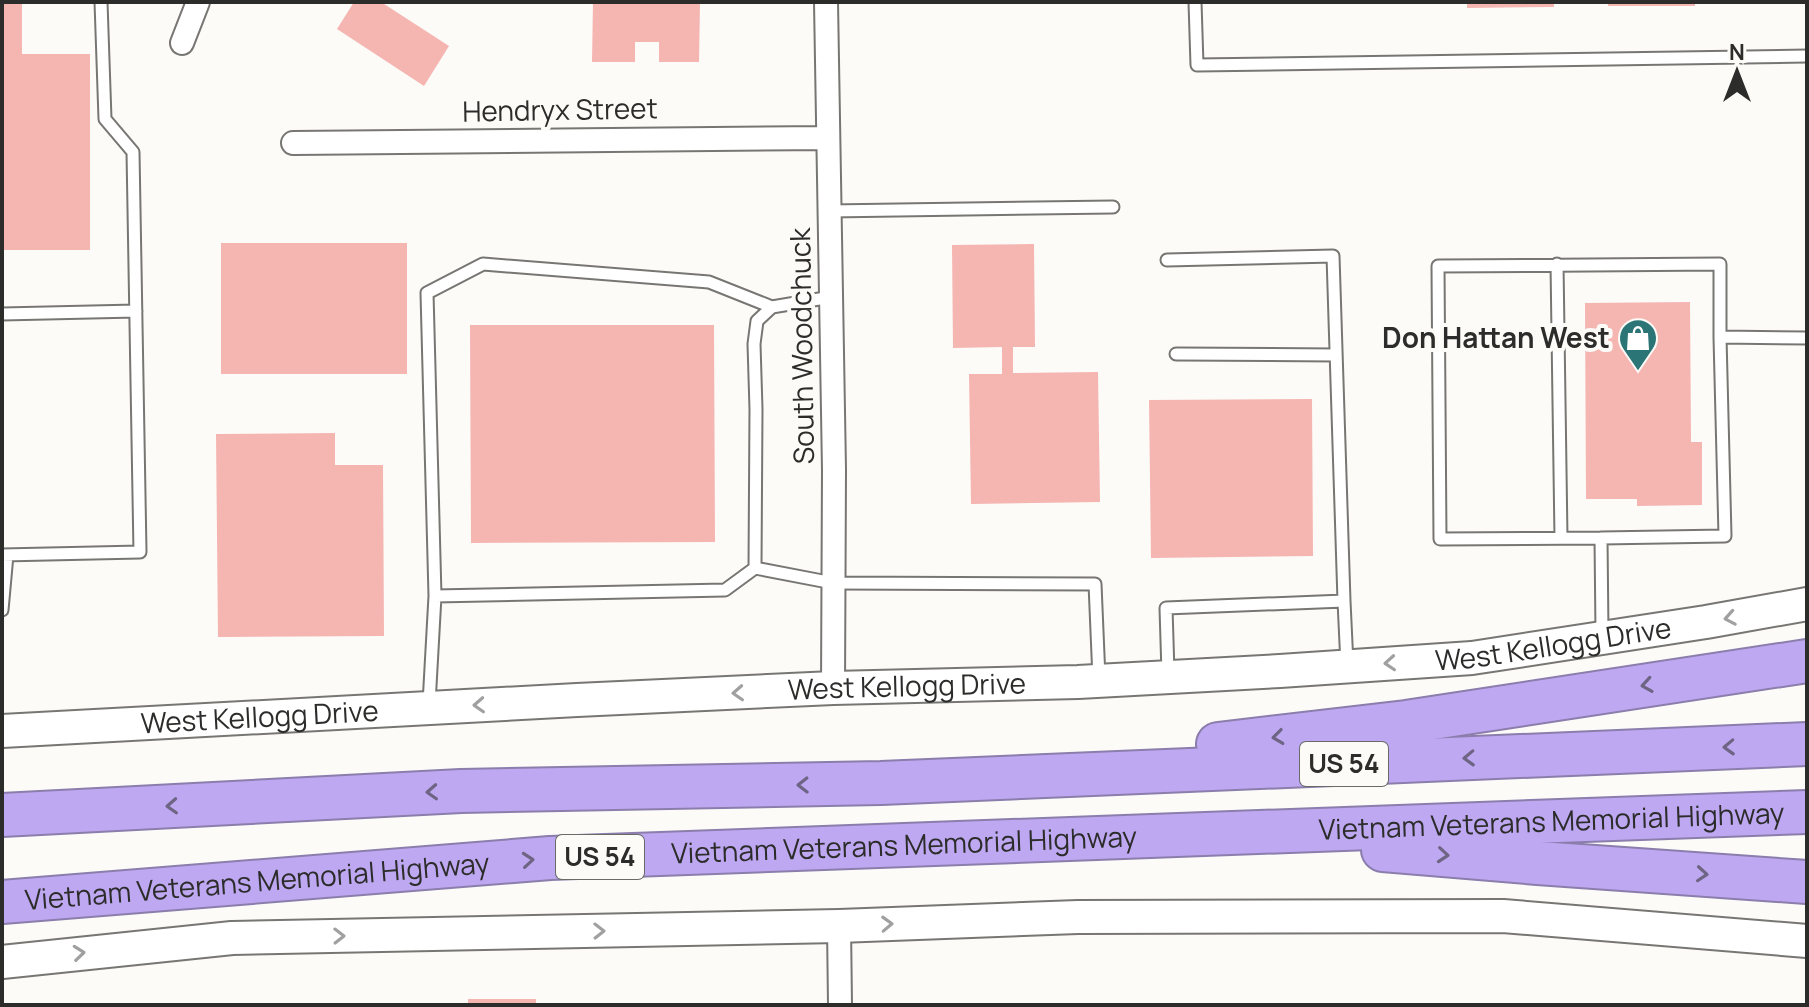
<svg xmlns="http://www.w3.org/2000/svg" width="1809" height="1007" viewBox="0 0 1809 1007" font-family="Manrope,sans-serif">
<rect width="100%" height="100%" fill="#fcfbf8"/>
<path fill="#f5b5b1" d="M2,2h20v52h68v196h-88z
M354,2h27l68,44 -25,40 -87,-57z
M593,2h107l-1,60h-40v-20h-24v20h-43z
M1467,2h87v5l-87,1z
M1608,2h87v4h-87z
M221,243h186v131h-186z
M1034,244l1,103h-22v26l85,-1 2,130 -129,2 -2,-130h33v-27l-49,1 -1,-103z
M1690,302l1,140h11v63l-65,1v-7h-51l-1,-196z
M470,325h244l1,217 -244,1z
M1312,399l1,157 -162,2 -2,-158z
M335,433v32h48l1,171 -166,1 -2,-203z
M468,999h68v6h-68z"/>
<g fill="none" stroke-linecap="round" stroke-linejoin="round">
<defs>
<path id="lane" d="M1195,2l2,63 610,-9
M829,211l284,-4
M1167,260l166,-4 11,345
M1557,264l4,274
M831,297l-59,10 -15,14 -3,23 2,65 -1,159 78,15 262,1 4,95
M2,314l134,-3
M1176,354l160,1
M1601,538l-161,1 -2,-273 282,-2v73
M2,555l138,-3 -7,-400 -28,-33 -4,-117
M435,596l-8,-303 56,-29 226,18 63,25
M2,610l5,-55
M1602,633l-1,-95 124,-2 -5,-199 87,1
M1168,673l-2,-65 178,-7 3,64
M429,704l6,-108 290,-6 30,-22"/>
<path id="street" d="M826,2l8,468 -1,218
M182,43l16,-41
M293,143l535,-5
M839,926l1,79"/>
<g id="secondary">
<path id="s1" d="M2,731l575,-31 256,-12 245,-6 202,-11 192,-13 234,-36 101,-18"/>
<path d="M2,962l230,-24 607,-12 239,-9 425,-1 304,25"/>
</g>
<g id="highway">
<path d="M1218,744l188,-22 401,-61"/>
<path d="M2,815l459,-24 420,-8 926,-39"/>
<path d="M1383,850l155,13 269,19"/>
<path id="s2" d="M2,902l548,-44 1257,-46"/>
</g>
</defs>
<use href="#lane" stroke="#777673" stroke-width="15"/>
<use href="#street" stroke="#777673" stroke-width="26"/>
<use href="#secondary" stroke="#777673" stroke-width="36"/>
<use href="#highway" stroke="#8b7dac" stroke-width="46"/>
<use href="#lane" stroke="#fff" stroke-width="11"/>
<use href="#street" stroke="#fff" stroke-width="22"/>
<use href="#secondary" stroke="#fff" stroke-width="32"/>
<use href="#highway" stroke="#bea8f1" stroke-width="42"/>
</g>
<defs><path id="oneway-chevron" d="M-2-3.5L2.5 0L-2 3.5" fill="none" stroke-width="1.6" stroke-linecap="round" stroke-linejoin="round" transform="scale(2)"/></defs>
<g stroke="#a0a0a0">
<use href="#oneway-chevron" transform="translate(1730 618) rotate(170)"/>
<use href="#oneway-chevron" transform="translate(1390 663) rotate(176)"/>
<use href="#oneway-chevron" transform="translate(738 693) rotate(177)"/>
<use href="#oneway-chevron" transform="translate(479 705) rotate(177)"/>
<use href="#oneway-chevron" transform="translate(887 924) rotate(-2)"/>
<use href="#oneway-chevron" transform="translate(599 931) rotate(-1)"/>
<use href="#oneway-chevron" transform="translate(339 936) rotate(-1)"/>
<use href="#oneway-chevron" transform="translate(79 953) rotate(-6)"/>
</g>
<g stroke="#6e6484">
<use href="#oneway-chevron" transform="translate(1647 685) rotate(171)"/>
<use href="#oneway-chevron" transform="translate(1278 737) rotate(173)"/>
<use href="#oneway-chevron" transform="translate(1729 747) rotate(178)"/>
<use href="#oneway-chevron" transform="translate(1469 758) rotate(178)"/>
<use href="#oneway-chevron" transform="translate(803 785) rotate(179)"/>
<use href="#oneway-chevron" transform="translate(432 792) rotate(177)"/>
<use href="#oneway-chevron" transform="translate(172 806) rotate(177)"/>
<use href="#oneway-chevron" transform="translate(1443 855) rotate(5)"/>
<use href="#oneway-chevron" transform="translate(528 860) rotate(-5)"/>
<use href="#oneway-chevron" transform="translate(1702 874) rotate(4)"/>
</g>
<defs>
<symbol id="shop-pin" viewBox="-11 -11 22 30"><path d="M0 17L-7.5 6A9.5 9.5 0 1 1 7.5 6Z" fill="#2b7577" stroke="#fcfbf8"/><path d="M-5-2.5h2.3a2.7 3.5 0 0 1 5.4 0H5L5.5 6h-11ZM-1.5-2.5h3a1.5 2.3 0 0 0-3 0Z" fill="#fff"/></symbol>
</defs>
<g fill-rule="evenodd">
<use href="#shop-pin" x="1616" y="316" width="44" height="60"/>
</g>
<g text-anchor="middle" stroke-width="8" stroke-linejoin="round" paint-order="stroke">
<g fill="#fcfbf8" stroke="#6a6a68" stroke-width="2">
<rect x="1300" y="742" width="88" height="44" rx="6"/>
<rect x="556" y="835" width="88" height="44" rx="6"/>
</g>
<g font-size="26" font-weight="bold" fill="#2c2c2b">
<text x="1344" y="773">US 54</text>
<text x="600" y="866">US 54</text>
</g>
<g font-size="28" fill="#2c2c2b" stroke="#fcfbf8">
<text transform="translate(560 110) rotate(-1)" y="10">Hendryx Street</text>
<text transform="translate(802 346) rotate(-91)" y="10">South Woodchuck</text>
<text dy="10" stroke="none"><textPath href="#s1" startOffset="1554">West Kellogg Drive</textPath></text>
<text dy="10" stroke="none"><textPath href="#s1" startOffset="906">West Kellogg Drive</textPath></text>
<text dy="10" stroke="none"><textPath href="#s1" startOffset="258">West Kellogg Drive</textPath></text>
<text dy="10" stroke="none"><textPath href="#s2" startOffset="1552">Vietnam Veterans Memorial Highway</textPath></text>
<text dy="10" stroke="none"><textPath href="#s2" startOffset="904">Vietnam Veterans Memorial Highway</textPath></text>
<text dy="10" stroke="none"><textPath href="#s2" startOffset="256">Vietnam Veterans Memorial Highway</textPath></text>
</g>
<g font-size="28" font-weight="bold" fill="#2c2c2b" stroke="#fcfbf8" text-anchor="end">
<text x="1610" y="348">Don Hattan West</text>
</g>
</g>
<rect width="1809" height="1007" fill="none" stroke="#2c2c2b" stroke-width="8"/>
<g transform="translate(1737 72)" stroke="#fcfbf8" stroke-width="6" paint-order="stroke">
<path d="M0-6L14 30L0 20L-14 30Z" fill="#2c2c2b"/>
<text y="-12" font-size="22" font-weight="bold" text-anchor="middle" fill="#2c2c2b">N</text>
</g>
</svg>
